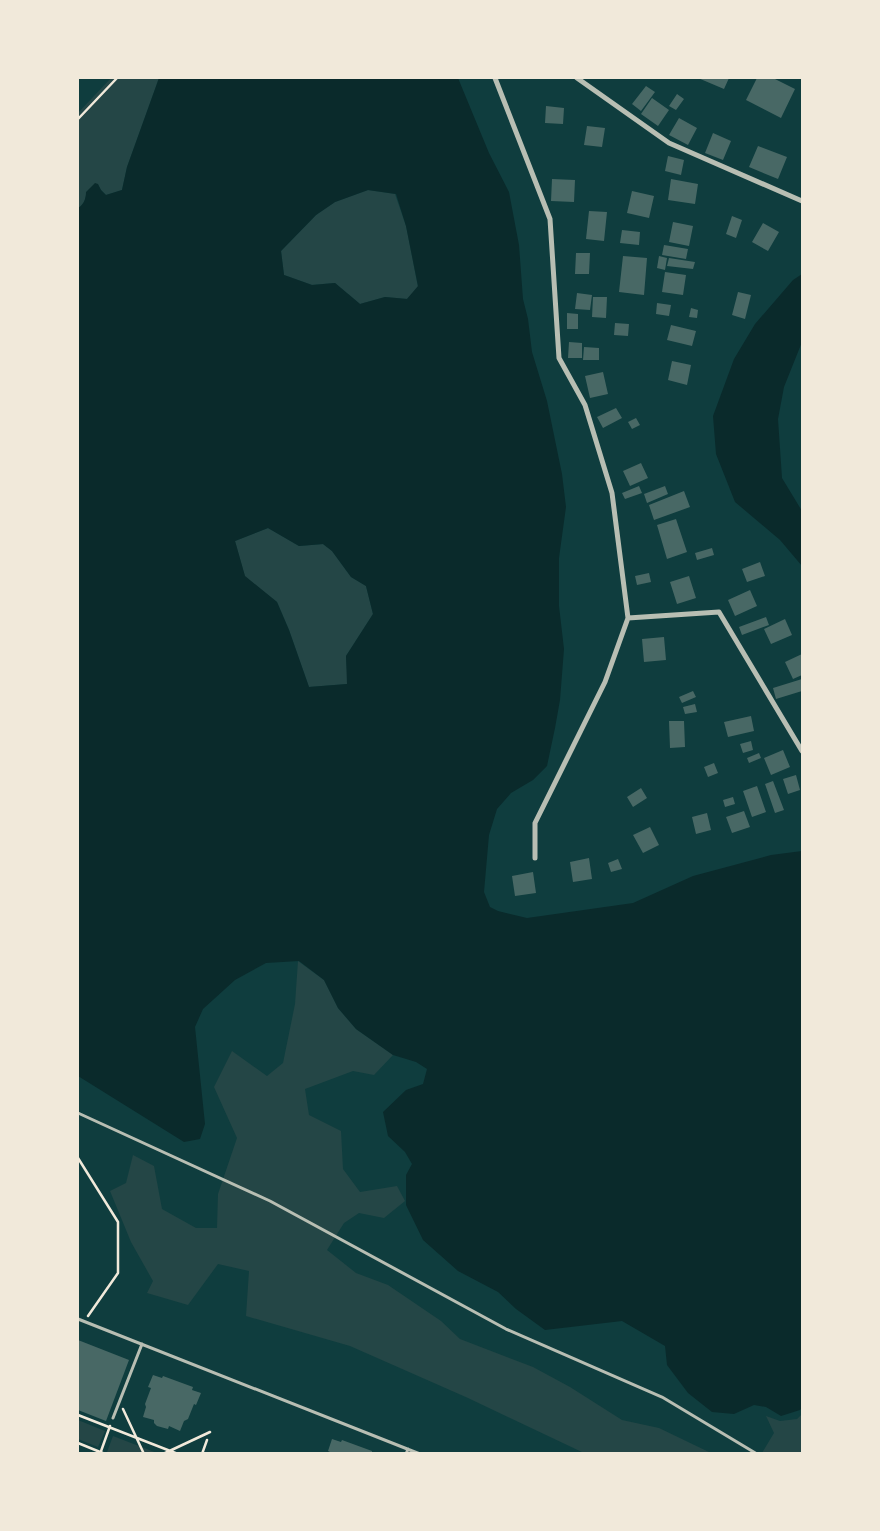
<svg xmlns="http://www.w3.org/2000/svg" width="880" height="1531" viewBox="0 0 880 1531" font-family="Barlow,sans-serif">
<rect width="100%" height="100%" fill="#0f3d3e"/>
<path fill="#244646" d="M111,78h48l-32,89 -5,23 -16,5 -5,-5 -3,-5c-18,5 -7,15 -20,23v-95z
M368,190l27,4 11,32 12,61 -11,12 -22,-2 -25,7 -25,-21 -23,2 -28,-10 -3,-24 35,-36 19,-13z
M268,528l31,18 24,-2 9,7 19,26 15,9 7,28 -27,42 2,28 -39,3 -20,-57 -12,-28 -32,-25 -10,-36z
M298,961l26,19 14,28 18,21 37,26 -19,20 -21,-4 -48,18 4,26 32,16 2,38 17,23 37,-6 8,15 -21,17 -25,-5 -15,10 -17,27 29,23 32,12 53,36 19,18 73,28 37,20 52,33 37,8 52,25h-127l-116,-55 -118,-52 -104,-30 3,-45 -31,-7 -30,41 -41,-12 6,-12 -22,-39 -21,-51 16,-8 7,-28 21,11 8,43 34,19h21l1,-34 19,-56 -23,-51 18,-36 35,25 16,-13 12,-59z
M802,1414v39h-40l12,-20 -8,-17 14,5 17,-2z
M78,1420l27,11 -7,16 -20,-8z
M113,1436l44,17 -50,-1z"/>
<path fill="#0a2a2b" fill-rule="evenodd" d="M159,78h299l31,75 20,39 10,53 4,54 5,20 4,33 15,49 15,73 4,33 -7,51v48l5,43 -4,51 -5,28 -8,38 -14,14 -22,13 -14,16 -8,26 -5,57 6,15 8,4 29,7 106,-15 60,-27 78,-21 31,-4v557l-2,2 -19,6 -15,-9 -12,-2 -20,9 -22,-2 -24,-19 -21,-28 -2,-19 -43,-25 -77,9 -29,-21 -18,-17 -40,-21 -35,-31 -17,-35v-30l6,-11 -7,-12 -17,-16 -5,-24 23,-22 17,-6 4,-15 -11,-7 -23,-7 -37,-26 -18,-21 -14,-28 -25,-19 -33,2 -31,17 -32,29 -8,18 10,97 -5,15 -16,3 -106,-66v-868c6,-3 8,-10 8,-16l9,-9 3,1 3,6 5,5 16,-5 5,-23zM368,190l28,4 10,32 12,60 -11,13 -22,-2 -25,7 -25,-21 -23,2 -28,-10 -3,-24 35,-36 19,-13zM268,528l31,18 24,-2 9,7 19,26 15,9 7,28 -27,42 1,28 -38,3 -20,-57 -12,-28 -32,-26 -10,-35z
M802,274v68l-18,45 -6,32 4,59 20,33v55l-22,-26 -45,-38 -19,-48 -3,-38 21,-57 21,-35 38,-44z"/>
<path fill="#486865" d="M698,78h31l-5,11z
M757,78h16l22,11 -14,29 -35,-18z
M646,86l9,6 -14,19 -9,-7z
M677,94l7,5 -8,11 -7,-4z
M652,98l17,12 -11,16 -17,-12z
M546,106l18,2 -1,16 -18,-1z
M679,118l18,10 -9,17 -19,-10z
M587,126l18,2 -3,19 -18,-2z
M713,133l18,8 -8,19 -18,-7z
M758,146l29,11 -9,22 -29,-12z
M668,156l16,4 -3,15 -16,-4z
M552,179l23,1 -1,22 -23,-1z
M671,179l27,5 -3,20 -27,-4z
M632,191l22,5 -5,22 -22,-5z
M589,211l18,1 -3,29 -18,-2z
M732,216l10,4 -6,18 -10,-4z
M673,222l20,4 -4,20 -20,-4z
M763,223l16,9 -11,19 -16,-9z
M622,230l18,2 -1,13 -19,-2z
M664,245l24,4 -2,10 -24,-4z
M576,253h14l-1,21h-14z
M623,256l24,2 -3,37 -25,-3z
M659,256l8,2 -2,12 -8,-2z
M669,258l26,4 -2,7 -26,-3z
M665,272l21,3 -3,20 -21,-3z
M738,292l13,3 -6,24 -13,-4z
M577,293l15,2 -2,15 -15,-1z
M593,297h14l-1,21 -14,-1z
M657,303l14,2 -2,11 -13,-2z
M691,308l7,2 -1,8 -8,-1z
M567,313l11,1v15h-11z
M615,323l14,1 -1,12 -14,-1z
M671,325l25,6 -4,15 -25,-6z
M569,342l13,1v15h-14z
M584,347l15,1v12h-16z
M672,361l19,4 -4,20 -19,-5z
M603,372l5,22 -18,4 -5,-22z
M616,408l6,10 -19,10 -6,-11z
M636,418l4,7 -8,4 -4,-7z
M641,463l7,15 -18,8 -7,-15z
M639,486l3,7 -17,6 -3,-6z
M665,486l3,8 -21,9 -3,-9z
M684,491l6,16 -36,13 -5,-15z
M676,519l11,33 -20,7 -10,-34z
M712,548l2,7 -17,5 -2,-7z
M760,562l5,14 -18,6 -5,-13z
M649,573l2,9 -14,3 -2,-9z
M689,576l7,22 -19,6 -7,-22z
M750,590l7,16 -22,10 -7,-16z
M766,617l3,8 -27,10 -3,-8z
M785,619l7,16 -21,9 -7,-15z
M664,637l2,23 -22,2 -2,-23z
M802,654v21l-9,4 -8,-17z
M802,679v12l-26,8 -3,-11z
M693,691l3,6 -14,6 -3,-6z
M695,704l2,8 -12,2 -2,-7z
M751,716l3,15 -26,6 -4,-15z
M669,721h15l1,26 -15,1z
M751,741l2,9 -10,3 -3,-9z
M783,750l7,17 -19,8 -7,-17z
M759,753l2,5 -12,5 -2,-5z
M714,763l4,10 -10,4 -4,-10z
M796,775l4,15 -12,4 -5,-15z
M773,781l11,29 -9,3 -10,-29z
M757,786l9,26 -14,5 -9,-26z
M641,788l6,10 -14,9 -6,-10z
M733,797l2,7 -10,3 -2,-7z
M744,811l6,16 -18,6 -6,-16z
M707,813l4,17 -15,4 -4,-17z
M650,827l9,18 -16,8 -10,-18z
M589,858l3,21 -19,3 -3,-20z
M618,859l4,10 -11,3 -3,-9z
M533,872l3,21 -21,3 -3,-20z
M78,1340l51,20 -23,61 -28,-11z
M153,1375l9,3 1,-2 30,11 -1,3 9,3 -5,12 -2,-1 -6,15 -4,2 -4,10 -11,-5 -1,3 -11,-3 -3,-3v-3l-11,-3 3,-10 -1,-3 6,-16 -3,-1z
M332,1439l9,3 1,-2 30,11v3h-43l1,-2 -2,-1z"/>
<g fill="none" stroke-linecap="round" stroke-linejoin="round">
<path stroke="#f1e9da" stroke-width="2.5" d="M78,119l39,-41
M78,1158l40,64v51l-30,43
M123,1409l21,45
M78,1415l100,39
M78,1443l27,11
M100,1454l10,-28
M163,1454l47,-22
M202,1454l5,-14"/>
<path stroke="#b8beb3" stroke-width="3" d="M78,1113l192,88 236,128 156,68 95,57
M78,1319l342,135
M113,1418l29,-74
M406,1454l2,-5"/>
<path stroke="#b8beb3" stroke-width="5" d="M495,78l55,141 9,139 26,47 27,88 16,125 -23,64 -70,141v35
M577,78l92,65 133,58
M628,618l91,-6 83,139"/>
</g>
<rect width="880" height="1531" fill="none" stroke="#f1e9da" stroke-width="158"/>
</svg>
